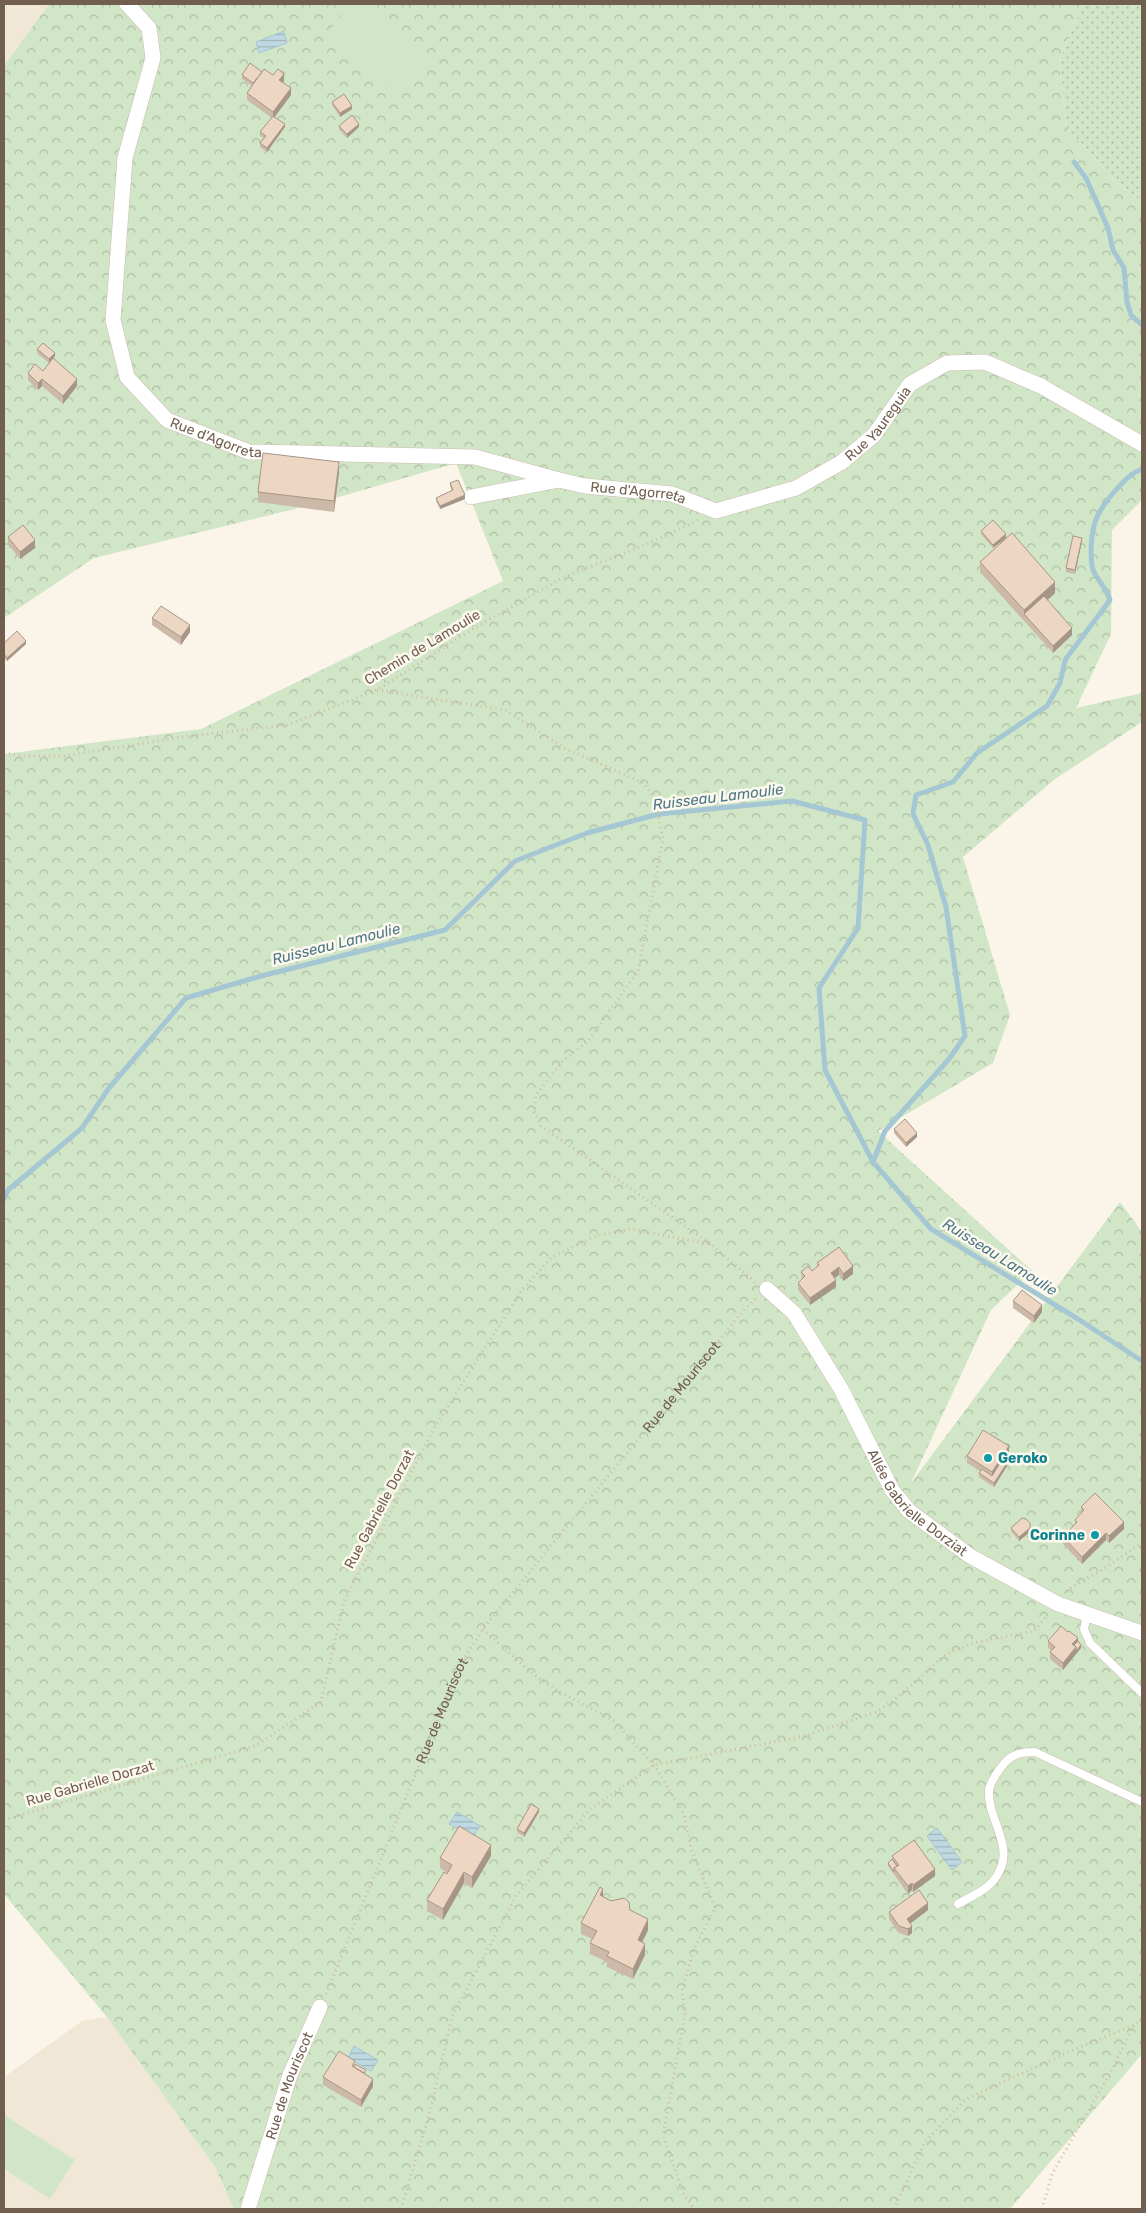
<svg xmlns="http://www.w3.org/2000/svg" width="1146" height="2213" viewBox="0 0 1146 2213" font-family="Rubik,sans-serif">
<defs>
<pattern id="green-dots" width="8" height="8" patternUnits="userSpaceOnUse" patternTransform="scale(1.25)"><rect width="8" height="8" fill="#d1e6c7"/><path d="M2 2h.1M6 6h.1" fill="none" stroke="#aebea4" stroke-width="1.8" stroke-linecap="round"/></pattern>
<pattern id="forest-crowns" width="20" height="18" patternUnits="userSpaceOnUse" patternTransform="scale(1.25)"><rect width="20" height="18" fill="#d1e6c7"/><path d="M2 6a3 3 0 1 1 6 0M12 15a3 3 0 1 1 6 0" fill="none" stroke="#aebea4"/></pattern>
<pattern id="water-rules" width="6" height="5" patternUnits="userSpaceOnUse" patternTransform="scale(1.25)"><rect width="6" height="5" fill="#bed9e2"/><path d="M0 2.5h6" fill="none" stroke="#9fb3b9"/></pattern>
</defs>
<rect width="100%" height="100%" fill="#faf5e8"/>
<path fill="#f1e7d7" d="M4,4h45l-45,62z
M107,2017l108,150 19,42h-230v-132l78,-56z"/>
<path fill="url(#green-dots)" d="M1083,4h59v198l-25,-20 -50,-53 -8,-68z"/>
<path fill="url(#forest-crowns)" d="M49,4h1034l-24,57 8,68 50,53 25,20v298l-30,30 -1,104 -35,74 66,-15v29l-87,57 -92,78 47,158 -17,48 -115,68 154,140 -41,39 -80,173 209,-281 22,30v822l-132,155h-776l-19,-42 -108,-150 -103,-123v-1140l197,-25 302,-148 -47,-118 -141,41 -221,54 -90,60v-552z"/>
<path fill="#d1e6c7" d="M351,4h8l70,55 -28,35 -75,-59z
M4,2115l71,45 -25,39 -46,-30z"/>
<path fill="url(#water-rules)" stroke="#a5c7d3" d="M284,31l3,12 -28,10 -3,-11z
M457,1812l23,14 -7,11 -24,-13z
M937,1828l25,34 -10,8 -25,-34z
M354,2046l24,14 -7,11 -23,-13z"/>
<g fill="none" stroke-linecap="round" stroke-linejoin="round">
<path stroke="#a5c7d3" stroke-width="5" d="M1074,162l12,16 22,50 5,22 11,18 3,34 4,13 11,10
M873,1162l12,-31 64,-72 16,-23 -19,-129 -18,-62 -15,-31 3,-19 37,-13 24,-29 70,-47 13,-23 5,-23 45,-60c-3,-12 -17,-24 -18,-34 -2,-15 -1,-39 7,-53 6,-11 31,-43 43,-43
M4,1199l4,-9 74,-62 27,-40 77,-90 75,-22 184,-46 70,-69 72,-28 72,-19 133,-13 73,19 -7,108 -39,60 6,82 48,92 58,67 147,90 64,42"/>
<defs>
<path id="service" d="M1087,1615l-3,14 6,14 52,50
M958,1904c15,-9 33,-15 41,-32 15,-27 -12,-54 -10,-82 1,-8 8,-17 13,-24 9,-12 19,-14 33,-14l107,50"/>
<g id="minor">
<path id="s2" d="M127,4l22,24 4,30 -28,100 -12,162 14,57 40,43 82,32 226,5 84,23"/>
<path id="s3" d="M471,497l88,-17 26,6 87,8 44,17 80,-23 46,-26 32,-27 36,-51 37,-21 38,-1 56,24 101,58"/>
<path id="s4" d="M767,1289l27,24 47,76 51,101 17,21 61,45 88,48 84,29"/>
<path id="s5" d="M248,2209l42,-134 30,-68"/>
</g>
</defs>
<use href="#service" stroke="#cbbdaf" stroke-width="9"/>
<use href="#minor" stroke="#cbbdaf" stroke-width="16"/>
<g stroke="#d2bba5" stroke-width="3" stroke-dasharray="1 4" stroke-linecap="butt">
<path d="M377,690l128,20 61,39 78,34 12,19 7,37 -25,132 -50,70 -26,21 -26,33 -2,17 7,14 171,119 43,37"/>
<path d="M4,753l20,3h40l117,-19 106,-12 90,-35 97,-62 88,-50 90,-36 46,-22"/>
<path d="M1067,1592l4,-4 37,-22 34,-23"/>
<path d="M483,1629l43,39 25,19 63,34 40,44 30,49 7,34 24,60 -22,43 -11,40 3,23 -22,121 21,60 10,14"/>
<path d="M4,1820l251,-74 66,-44 23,-101 92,-176 86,-135 30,-33 44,-21 34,-7 79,15"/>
<path id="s1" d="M326,1994l133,-327 24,-38 261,-319 12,-11"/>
<path d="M401,2209l28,-94 23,-98 64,-121 73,-86 65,-45 151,-29 71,-24 17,-11 53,-47 27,-11 61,-12 13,-15"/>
<path d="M894,2209l31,-67 41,-43 105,-48 63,-26 8,-7"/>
<path d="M1042,2209l10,-35 58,-101 24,-48"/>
</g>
<use href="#service" stroke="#fff" stroke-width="8"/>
<use href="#minor" stroke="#fff" stroke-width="15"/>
</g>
<path fill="#ccb9a7" d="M262,72l11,3 11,6 -1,1 8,13 -16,22 10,10 -18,25 -7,-5v-4l4,-5 -4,-2v-4l12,-14 -25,-18v-7l5,-7 -10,-7v-4z
M332,102l20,7 -12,8 -8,-12z
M339,126l20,1 -12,11 -8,-9z
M37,349l18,7 -2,3 24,27 -14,18 -21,-18 -4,4 -10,-10v-7l15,-2 6,-8 -12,-10z
M339,473l-5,39 -76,-10v-10z
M450,483l15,16 -25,10 -4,-8v-3l16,-7 -2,-5z
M981,531l25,7 -13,10 -12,-14z
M8,537l27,11 -15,11 -12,-15z
M1082,541l-7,33 -9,-2v-4z
M980,562l75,31 -7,7 24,35 -19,18 -73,-81z
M152,618l38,14 -9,13 -29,-20z
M4,643l22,1 -19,17 -3,-3z
M894,1129l23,8 -11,10 -12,-14z
M839,1247l14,27 -10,7 -4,-6 -5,3 2,9 -26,18 -12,-15v-7l4,-4 -1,-7 11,-1 5,-4v-4z
M1013,1301l29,11 -8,11 -21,-15z
M1009,1454l-5,7 3,5 -13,21 -15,-10v-4l1,-2 -13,-8v-7z
M1081,1507l43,22 -15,14 -3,-3 -24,24 -19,-20v-7l12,-12v-5l6,-6z
M1011,1528l19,4 -11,9 -8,-10z
M1048,1641h30l3,7 -18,22 -13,-11v-7l2,-1 -4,-3z
M539,1812l-15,25 -7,-5v-3z
M491,1856l-19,32 -8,-5 -21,37 -16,-9v-11l20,-27 -7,-5v-10z
M892,1856l43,20 -22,16 -1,-2 -4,4 -20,-28v-3l4,-4z
M603,1897l27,13 18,20 -6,13 3,12 -12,24 -26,-12v-5l-17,-8v-11l2,-4 -11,-5v-11z
M928,1910l-18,14 2,9 -4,3 -9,-3 -10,-14v-7z
M355,2064l11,10 7,12 -12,21 -38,-22v-8z"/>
<path fill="#a69688" d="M284,74v7l-5,6v-7z
M291,88v7l-18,24v-7z
M352,106v3l-12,8v-4z
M285,124v3l-18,25v-4z
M359,124v3l-12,11v-4z
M55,353v3l-6,7v-4z
M42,379v7l-4,4v-7z
M77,379v7l-14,18v-8z
M339,462v11l-5,39v-11z
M465,495v4l-25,10v-3z
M1006,534v4l-13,10v-3z
M1082,538v3l-7,33v-4z
M35,540v8l-15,11v-7z
M1055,582v11l-27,25 -4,-4v-4z
M190,625v7l-9,13v-8z
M1072,628v7l-19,18v-7z
M26,641v3l-19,17v-3z
M917,1133v4l-11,10v-4z
M853,1266v8l-10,7v-7z
M839,1267v8l-8,6v-8z
M836,1280v7l-26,18v-7z
M1042,1305v7l-8,11v-7z
M1009,1446v8l-17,25v-7z
M1007,1463v3l-13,21v-4z
M1124,1522v7l-15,14v-7z
M1030,1523v9l-11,9v-4z
M1106,1533v7l-24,24v-7z
M1078,1638v7l-4,4 -2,-5z
M1081,1645v3l-18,22v-7l13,-16z
M539,1809v3l-15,25v-4z
M491,1845v11l-19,32v-11z
M935,1869v7l-22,16v-7z
M464,1872v11l-21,37v-11z
M912,1883v7l-4,4v-8z
M603,1889v10l-3,-4z
M928,1903v7l-21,16v-7z
M648,1919v11l-10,21v-11z
M912,1926v7l-4,3v-7z
M645,1944v11l-12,24v-10z
M373,2079v7l-12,21v-7z"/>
<path fill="#edd7c2" stroke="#a69688" d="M250,63l12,9 -9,11 -11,-8z
M264,69l9,6 5,-6 6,5 -5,6 12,8 -18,24 -26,-19z
M344,94l8,12 -12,7 -8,-11z
M352,115l7,9 -12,10 -8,-8z
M273,116l12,8 -18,24 -7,-5 6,-7 -6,-4z
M43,343l12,10 -6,6 -12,-10z
M53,358l24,21 -14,17 -21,-17 -4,4 -10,-10 7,-9 8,7z
M263,453l76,9 -5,39 -76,-9z
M458,480l7,15 -25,11 -4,-8 17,-8 -3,-7z
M993,520l13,14 -13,11 -12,-14z
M23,525l12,15 -15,12 -12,-15z
M1012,533l43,49 -31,28 -44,-48z
M1073,536l9,2 -7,32 -9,-2z
M1044,596l28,32 -19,18 -29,-32z
M161,606l29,19 -9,12 -29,-19z
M17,631l9,10 -19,17 -3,-4v-11z
M905,1119l12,14 -11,10 -12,-14z
M839,1247l14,19 -10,8 -4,-7 -8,6 5,7 -26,18 -12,-15 7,-7 -4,-4 7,-6 4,5 7,-6 -2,-2z
M1022,1290l20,15 -8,11 -21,-15z
M983,1430l26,16 -17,26 -25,-16z
M1002,1460l5,3 -13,20 -15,-10 3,-4 10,7z
M1095,1493l29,29 -15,14 -3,-3 -24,24 -19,-20 14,-15 -2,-2 9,-10 -3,-3z
M1022,1518l4,1 4,4v5l-11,9 -8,-9z
M1061,1626l7,6 1,-1 9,7 -6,6 4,3 -13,16 -13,-11 5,-5 -7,-6z
M1078,1641l3,4 -5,6v-4l-2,-2z
M531,1804l8,5 -15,24 -7,-4z
M459,1826l32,19 -19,32 -8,-5 -21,37 -16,-9 17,-28 3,2 5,-9 -12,-7z
M914,1840l21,29 -22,16 -1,-2 -4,3 -14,-18 5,-3 -7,-9z
M892,1859l5,7 -3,2v4l-6,-9z
M600,1887l3,2 -3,6 11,6 13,-3 5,4 1,8 18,9 -10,21 7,4 -12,25 -26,-13 2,-4 -19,-9 7,-12 -16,-8z
M919,1890l9,13 -21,16 5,7 -4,3 -9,-3 -10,-14z
M339,2051l16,10 -3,5 21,13 -12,21 -38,-23z
M355,2064l11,6 -2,3 -10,-6z"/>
<g fill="#0f9aa8" stroke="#fdf9ee" stroke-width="2">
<circle cx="988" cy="1458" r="5"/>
<circle cx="1095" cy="1535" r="5"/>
</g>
<g text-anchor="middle" stroke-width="5" stroke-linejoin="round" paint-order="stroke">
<g font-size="14" fill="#715e4e" stroke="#fdf9ee">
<text dy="5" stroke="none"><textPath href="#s3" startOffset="440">Rue Yaureguia</textPath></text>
<text dy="5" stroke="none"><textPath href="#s2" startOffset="499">Rue d'Agorreta</textPath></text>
<text dy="5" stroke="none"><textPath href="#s3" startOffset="170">Rue d'Agorreta</textPath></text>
<text transform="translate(422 647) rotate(-31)" y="5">Chemin de Lamoulie</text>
<text dy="5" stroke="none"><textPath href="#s1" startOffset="711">Rue de Mouriscot</textPath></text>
<text dy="5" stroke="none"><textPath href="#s4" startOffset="265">Allée Gabrielle Dorziat</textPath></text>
<text transform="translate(379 1509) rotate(-62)" y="5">Rue Gabrielle Dorzat</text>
<text dy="5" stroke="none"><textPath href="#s1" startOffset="306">Rue de Mouriscot</textPath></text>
<text transform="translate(90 1783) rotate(-16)" y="5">Rue Gabrielle Dorzat</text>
<text dy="5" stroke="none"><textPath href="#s5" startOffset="130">Rue de Mouriscot</textPath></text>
</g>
<g font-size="14" font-weight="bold" fill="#0d838f" stroke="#fdf9ee" text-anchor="start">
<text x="998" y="1463">Geroko</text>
<text x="1085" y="1540" text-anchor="end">Corinne</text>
</g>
<g font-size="15" font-style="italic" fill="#4d7989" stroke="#fdf9ee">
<text transform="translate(718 797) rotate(-7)" y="5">Ruisseau Lamoulie</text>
<text transform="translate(336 944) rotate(-14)" y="5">Ruisseau Lamoulie</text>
<text transform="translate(1000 1257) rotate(32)" y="5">Ruisseau Lamoulie</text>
</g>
</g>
<rect width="1146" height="2213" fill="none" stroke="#715e4e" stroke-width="10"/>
</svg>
